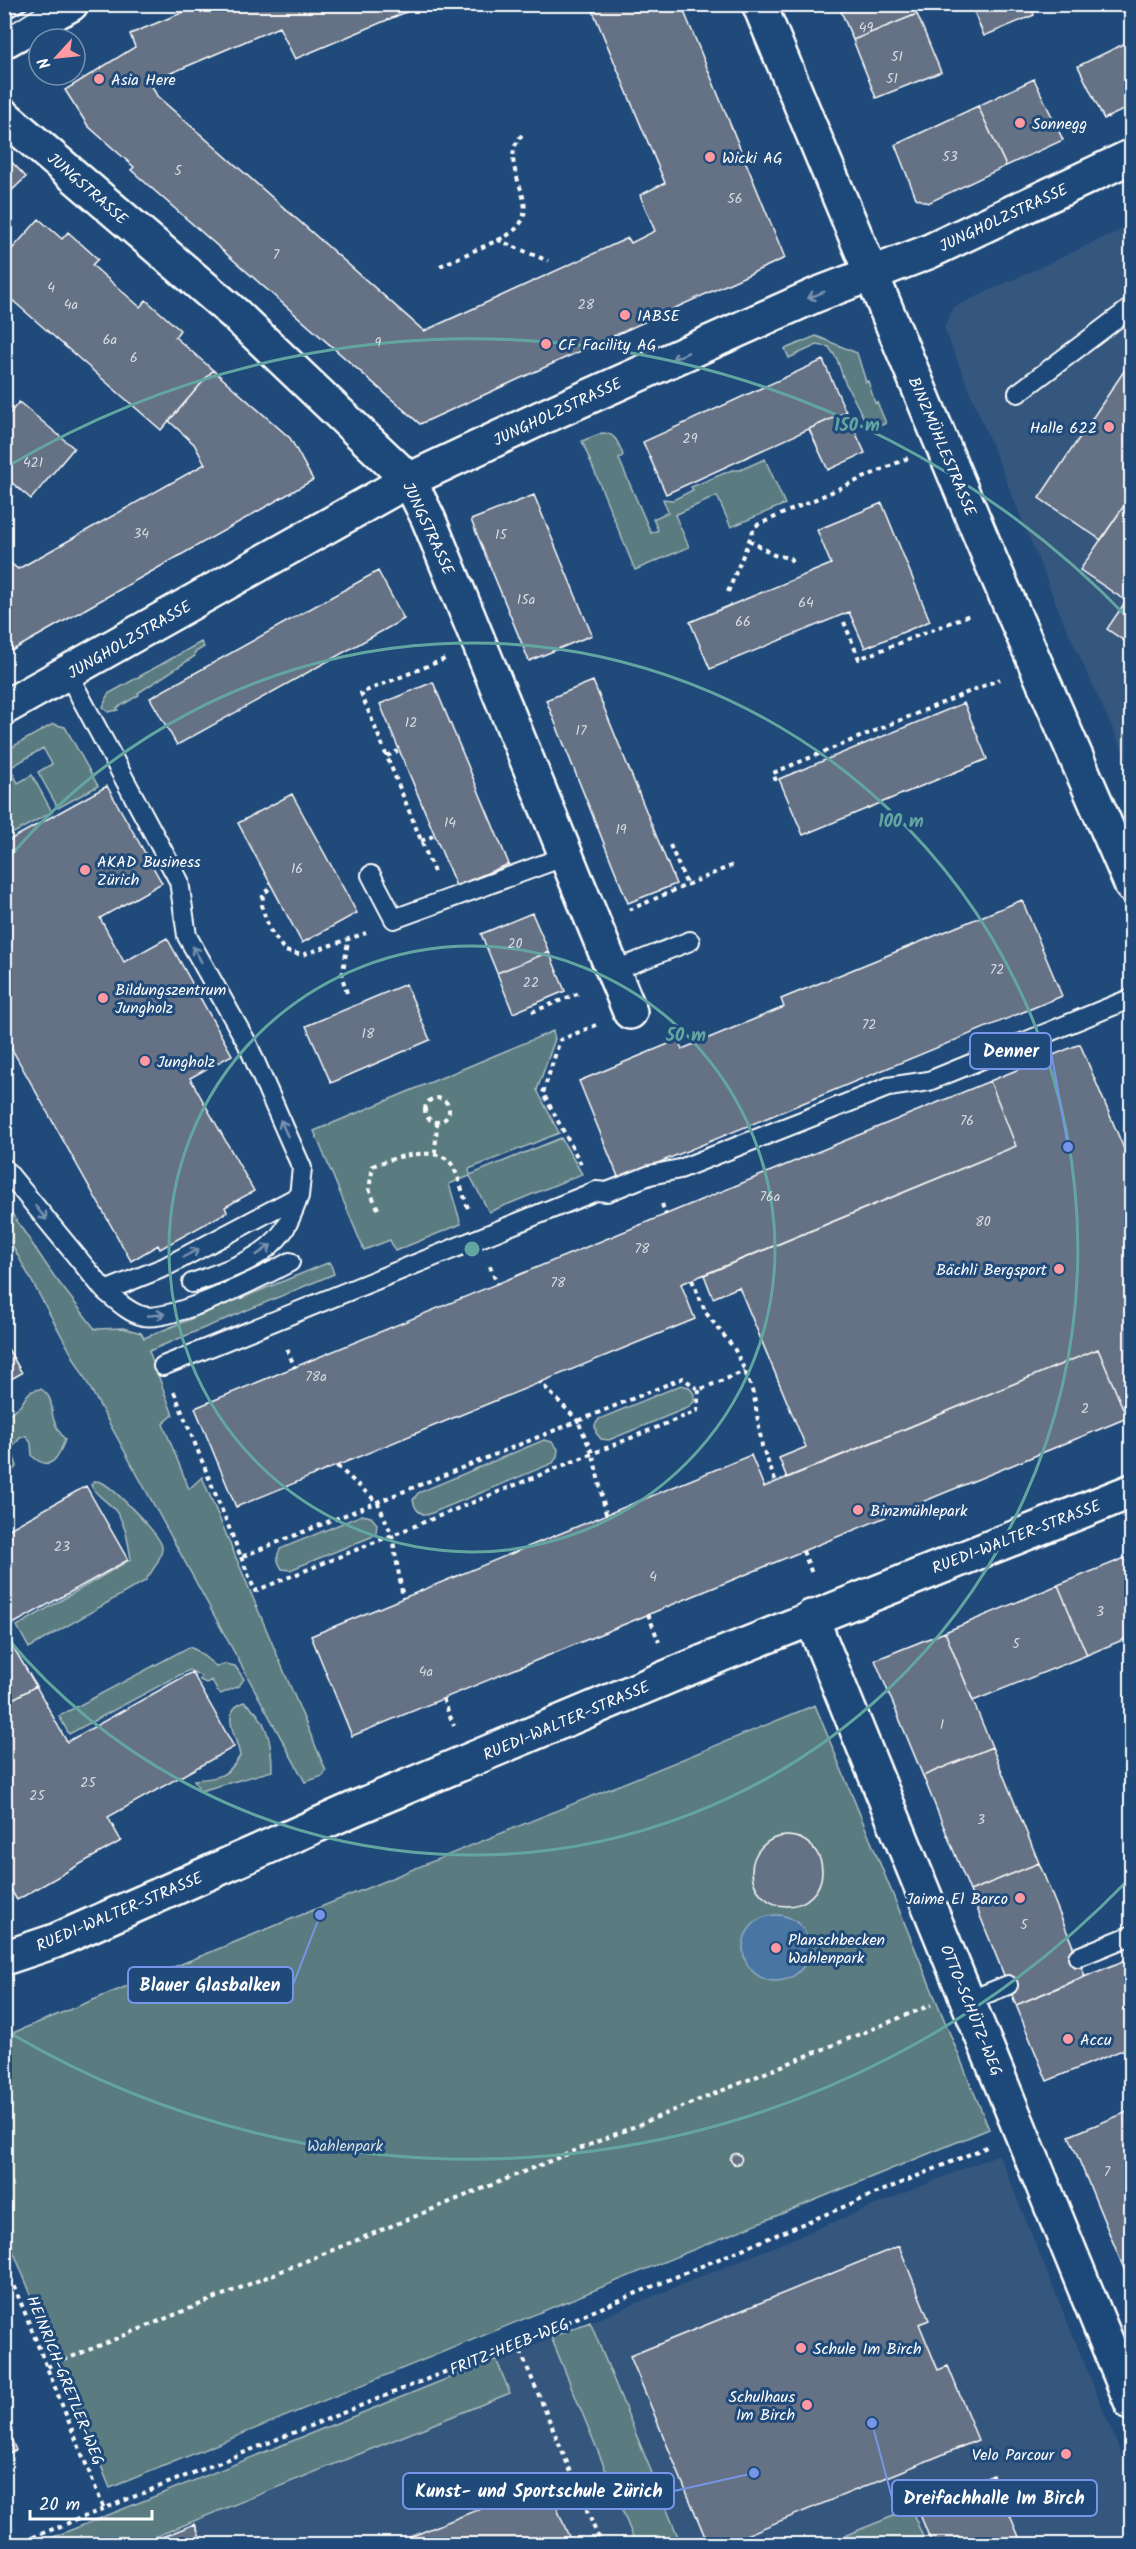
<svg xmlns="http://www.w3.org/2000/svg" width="1136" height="2549" viewBox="0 0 1136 2549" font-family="Kalam,sans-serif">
<rect width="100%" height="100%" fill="#1f4a7a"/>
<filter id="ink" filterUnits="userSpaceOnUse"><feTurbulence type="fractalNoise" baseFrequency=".0167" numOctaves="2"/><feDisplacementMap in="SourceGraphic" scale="12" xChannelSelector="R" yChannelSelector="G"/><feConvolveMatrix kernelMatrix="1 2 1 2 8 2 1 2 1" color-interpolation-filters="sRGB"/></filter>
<g filter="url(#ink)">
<path fill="#34567d" d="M1131,225v544l-67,-146 -120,-295 10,-21z
M999,2154l132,324v66h-1095l554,-222z"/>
<path fill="#5a7b80" stroke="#acbdc0" stroke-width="1.5" d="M816,336l41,17 9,29 2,-1 7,22 2,-1 9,21 -16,7 -26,-50 -7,-21 -8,-12 -12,-2 -28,13 -4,-9z
M602,433c13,-1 17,11 21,22l-4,4 32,74 7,-3 -5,-11 15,-7 -5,-13 10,1 20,-10 -2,-3 41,-17h8l25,-11 20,45 -54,23 -14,-31 -42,19 14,32 -54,23 -53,-129z
M201,642l3,5 -10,6 1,3 -57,37 1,2 -22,13 1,2 -10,2 -5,-5 5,-13z
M53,724l12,3 33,59 -40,22 -20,-36 14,-8 -9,-16 -38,23v-20z
M12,771l6,12 14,-8 20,37 -44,24 -4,-5 1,-55z
M553,1031l2,8 -18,51 22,43 -90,36 1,6 91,-37 21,36 -93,38 -19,-36 -21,8 12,40 -66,27 -5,-11 -26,10 -50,-119z
M4,1202l50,74 41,53 28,-1 18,5 3,5 186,-76 4,12 -185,77 24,64 -10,9 26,65 13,-12 124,294 -3,5 -18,6 -300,-550z
M681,1385l8,2 5,7v8l-7,6 -78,32 -8,-1 -5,-6 -1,-8 4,-6z
M41,1389c15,10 8,21 14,34 2,6 7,12 10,17 -7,18 -14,33 -33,16l-1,-13 -5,-7 -6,2 -9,11 6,17 -12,12c-1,-15 -4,-51 4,-63 2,-4 8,-6 11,-9 8,-10 5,-15 21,-17z
M544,1440l8,2 6,7 -1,8 -4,6 -126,52c-9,-2 -12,-6 -14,-15l5,-7z
M94,1481c4,0 5,0 9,2 11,6 60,54 59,65 0,10 -11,25 -17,33l-116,67 -12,-22 114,-67c-3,-17 -5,-36 -17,-50 -8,-9 -18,-13 -23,-24z
M362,1515l9,2 6,7 -1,9 -5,4 -81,33 -8,-1c-5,-8 -6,-12 -2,-20z
M189,1647l7,3 21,17 8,-3 10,2 9,13 -5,7 -18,8 -4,-3 -5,-11 -6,3 -6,-3 1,-4 -12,-6 -120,64 -10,-18z
M244,1702c24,15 28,43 28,69l-72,20 -6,-11c23,-2 33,-2 46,-24 -2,-17 -22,-45 4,-54z
M815,1705l174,424 -879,359 -105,-257v-195z
M590,2322l91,222h-45l-85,-207z
M496,2359l14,34 -373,151h-101z
M911,2509l15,35h-102z"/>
<path fill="#4875a3" stroke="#91acc8" stroke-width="1.5" d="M743 1948a33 33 0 1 1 66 0a33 33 0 1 1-66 0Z"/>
<path fill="#657184" stroke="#fff" stroke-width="1.5" d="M203,4h222l-130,55 -16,-32 -129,55 7,14 267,235 204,-93 3,5 24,-12 -15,-36 25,-12 -75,-179h91l104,254 -365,166 -289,-254 3,-3 -46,-41 -23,-36 70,-43 -5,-13z
M838,4h75l4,10 -64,26z
M971,4h59l4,11 -50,21z
M917,14l24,58 -65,26 -23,-58z
M1132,40v66l-28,13 -26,-53z
M1034,79l29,61 -57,26 -28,-60z
M978,106l28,60 -78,37 -12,-5 -21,-53z
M4,154l22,23 -22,21z
M39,219l23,20 6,-7 30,27 -6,6 48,42 6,-7 34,30 -5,7 38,33 -52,60 -157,-137v-35z
M1132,359v135l-31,46 -62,-42z
M823,360l23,52 -180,82 -23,-52z
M213,370l77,68 23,42 -300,170 -9,-6v-86l14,11 187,-105 -11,-20 -25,-23z
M19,402l55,46 -43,51 -27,-23v-56z
M846,412l19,41 -37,17 -19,-41z
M1132,494v152l-25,-17 19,-28 -46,-31z
M534,495l58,140 -63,26 -58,-141z
M882,503l48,118 -65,27 -16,-36 -139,57 -20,-47 141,-58 -14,-34z
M378,571l26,48 -227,126 -27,-47z
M593,681l83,203 -48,19 -82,-203z
M433,682l76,182 -53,22 -76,-182z
M964,703l23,56 -184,76 -24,-56z
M107,786l55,97 -62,35 24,44 43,-24 65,117 -42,23 64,113 -29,16 2,5 -67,37 -2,-4 -27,16 -127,-226v-192z
M292,794l65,119 -55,30 -64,-120z
M1022,900l40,96 -443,183 -40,-98 99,-41 4,9 102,-42 -3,-8z
M532,913l17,39 -52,21 -16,-39z
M549,952l16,39 -52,22 -16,-40z
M406,984l24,56 -99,43 -25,-57z
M1080,1044l52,124v248l-5,2 -29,-69 -311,129 -8,-20 27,-11 -67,-160 -26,11 -9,-23 312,-129 -26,-65z
M990,1081l26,65 -335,138 14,35 -459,188 -41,-99z
M4,1342l18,31 -18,10z
M1098,1349l29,69 -775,318 -41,-100 440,-181 13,32z
M86,1486l42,74 -124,69v-97z
M1132,1555v81l-45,19 -29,-70z
M1058,1585l29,70 -114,46 -28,-69z
M4,1631l32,55 -32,18z
M945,1632l47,115 -69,29 -48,-116z
M192,1672l42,75 -126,70 13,24 -104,59 -13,-22v-174l32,-18 31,56z
M992,1747l47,116 -69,28 -47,-115z
M752 1871a35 35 0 1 1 70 0a35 35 0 1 1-70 0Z
M1039,1863l46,113 -69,29 -46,-114z
M1128,1959l4,9v78l-85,35 -31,-76z
M1132,2110v164l-5,2 -58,-140z
M730.5 2159a5.5 5.5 0 1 1 11 0a5.5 5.5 0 1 1-11 0Z
M899,2246l30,74 -10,4 19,46 10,-4 30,74 -254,104h-16l-78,-188z
M4,2423l12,27 -12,5z
M993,2475l29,69h-90l-15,-37z
M546,2482l26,62h-179z
M195,2524l8,20h-59z"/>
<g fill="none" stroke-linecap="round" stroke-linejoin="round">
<defs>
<path id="service" d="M1018,393l114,-86
M371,875l23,44 172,-63
M613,971l77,-30
M4,1168l101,123 60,-24 134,-71 3,-28 -55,-125 -60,-107 -8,-55 -111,-207
M192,1283c32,-12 72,-23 92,-53 6,-10 11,-23 15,-34
M105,1291c11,9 24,22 38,25 30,6 119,-39 147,-54
M163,1366l433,-175 11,1 43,-17 30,-6 208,-82 41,-6 203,-83
M1078,1957l54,-22
M968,2001l40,-16"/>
<path id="minor" d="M4,116l231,198 174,166 19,38 202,494
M4,708l405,-228 132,-62 275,-123 112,-43 204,-96
M811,1617l321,787
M4,1958l51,-17 303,-134 362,-152 412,-164"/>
<path id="secondary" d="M759,4l231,555 142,327"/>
<path id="primary" d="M4,41l67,-37"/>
</defs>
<use href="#service" stroke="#fff" stroke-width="22"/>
<use href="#minor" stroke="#fff" stroke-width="38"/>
<use href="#secondary" stroke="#fff" stroke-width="38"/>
<use href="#primary" stroke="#fff" stroke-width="38"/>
<path stroke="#fff" stroke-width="4" stroke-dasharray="4.5 4.5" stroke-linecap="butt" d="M498,240c62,-27 -8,-70 24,-105
M440,266l58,-26 50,21
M749,540l25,15 16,3 4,7
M728,592l27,-66 153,-68
M844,622l15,37 113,-45
M387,756l11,-5
M776,781l-3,-8 227,-94
M421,841l12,-5
M670,845l17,40
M434,872l-73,-179 84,-34
M269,889l-6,5 -1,14 8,22 15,21 17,4 64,-22
M629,910l104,-45
M347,993l-5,-16 6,-36
M532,1012l50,-20
M425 1110a12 12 0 1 1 24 0a12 12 0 1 1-24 0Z
M435,1153l2,-30
M581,1164l-38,-71 17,-53 36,-15
M662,1204l4,11
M378,1209l-9,-20 4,-23c18,-8 61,-21 77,-4 8,9 14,37 19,49
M490,1266l7,18
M692,1280l14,33 28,35 11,23 9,25 8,50 14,37
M287,1349l8,19
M174,1392l67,165 337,-136 -38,-39
M337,1466l41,37 14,32 11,63
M606,1514l-13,-59 -15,-34 105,-43 16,12 46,-19
M803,1551l10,25
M241,1557l14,34 442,-180 2,-21
M648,1614l11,28
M443,1699l11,27
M4,2261l100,248
M517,2343l84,201
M47,2367l884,-362
M16,2544l501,-201 470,-196"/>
<use href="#service" stroke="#1f4a7a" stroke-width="18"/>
<use href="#minor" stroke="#1f4a7a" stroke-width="33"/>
<use href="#secondary" stroke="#1f4a7a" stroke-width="33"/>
<use href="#primary" stroke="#1f4a7a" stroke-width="33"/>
<path stroke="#fff" stroke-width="1.5" d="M4,6l4,-2
M4,28l38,-24"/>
</g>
<defs><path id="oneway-shaft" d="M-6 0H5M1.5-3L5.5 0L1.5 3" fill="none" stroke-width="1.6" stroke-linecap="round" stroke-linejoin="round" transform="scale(1.5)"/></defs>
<g stroke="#7992af">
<use href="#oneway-shaft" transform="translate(816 295) rotate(158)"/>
<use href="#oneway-shaft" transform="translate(680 356) rotate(156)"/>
<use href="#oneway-shaft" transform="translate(197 954) rotate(-119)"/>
<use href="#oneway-shaft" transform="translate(284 1128) rotate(-114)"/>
<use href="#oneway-shaft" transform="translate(41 1213) rotate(51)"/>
<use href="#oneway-shaft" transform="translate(264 1250) rotate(-34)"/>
<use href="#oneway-shaft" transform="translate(191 1253) rotate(-28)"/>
<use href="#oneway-shaft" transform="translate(156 1315) rotate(-5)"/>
</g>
</g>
<g fill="none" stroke="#63a6a1" stroke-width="3">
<circle cx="472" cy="1249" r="303"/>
<path d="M8 859A606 606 0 1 1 8 1639"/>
<path d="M1127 1881A910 910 0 0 1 10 2033M10 465A910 910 0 0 1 1127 617"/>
</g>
<g fill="#ff9aa2" stroke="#1f4a7a" stroke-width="2">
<circle cx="99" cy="79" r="6"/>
<circle cx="1020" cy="123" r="6"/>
<circle cx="710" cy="157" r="6"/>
<circle cx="625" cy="315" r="6"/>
<circle cx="546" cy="344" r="6"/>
<circle cx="1109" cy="427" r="6"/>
<circle cx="85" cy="870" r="6"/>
<circle cx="103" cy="998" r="6"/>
<circle cx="145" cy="1061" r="6"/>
<circle cx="1059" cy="1269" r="6"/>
<circle cx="858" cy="1510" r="6"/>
<circle cx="1020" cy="1898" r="6"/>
<circle cx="776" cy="1948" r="6"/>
<circle cx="1068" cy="2039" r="6"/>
<circle cx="801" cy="2348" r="6"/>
<circle cx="807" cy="2405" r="6"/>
<circle cx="1066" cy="2454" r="6"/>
</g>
<g text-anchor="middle" stroke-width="6" stroke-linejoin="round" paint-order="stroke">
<g font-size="14" fill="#d8dce0">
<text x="866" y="32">49</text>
<text x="897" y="61">51</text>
<text x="892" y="83">51</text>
<text x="950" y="161">53</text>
<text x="178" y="175">5</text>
<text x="735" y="203">56</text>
<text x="276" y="259">7</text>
<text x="51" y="292">4</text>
<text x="71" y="309">4a</text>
<text x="586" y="309">28</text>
<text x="110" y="344">6a</text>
<text x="378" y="347">9</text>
<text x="134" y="362">6</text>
<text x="690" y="443">29</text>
<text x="33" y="467">421</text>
<text x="141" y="538">34</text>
<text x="501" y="539">15</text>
<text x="526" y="604">15a</text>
<text x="806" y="607">64</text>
<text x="743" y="626">66</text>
<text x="411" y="727">12</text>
<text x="581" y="735">17</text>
<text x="450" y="827">14</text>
<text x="621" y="834">19</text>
<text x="297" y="873">16</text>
<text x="515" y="948">20</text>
<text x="997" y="974">72</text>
<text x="531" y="987">22</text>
<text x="869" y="1029">72</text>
<text x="368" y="1038">18</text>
<text x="967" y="1125">76</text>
<text x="770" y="1201">76a</text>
<text x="983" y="1226">80</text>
<text x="642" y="1253">78</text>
<text x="558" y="1287">78</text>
<text x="316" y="1381">78a</text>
<text x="1085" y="1413">2</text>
<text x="62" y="1551">23</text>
<text x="653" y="1581">4</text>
<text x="1100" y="1616">3</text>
<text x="1016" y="1648">5</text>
<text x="426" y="1676">4a</text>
<text x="942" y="1729">1</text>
<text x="88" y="1787">25</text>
<text x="37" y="1800">25</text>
<text x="981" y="1824">3</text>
<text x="1024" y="1929">5</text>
<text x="1107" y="2176">7</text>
</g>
<g font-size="16" fill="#fff" stroke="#1f4a7a" text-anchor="start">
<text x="111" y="85">Asia Here</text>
<text x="1032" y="129">Sonnegg</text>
<text x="722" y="163">Wicki AG</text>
<text x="637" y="321">IABSE</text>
<text x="558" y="350">CF Facility AG</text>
<text x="1097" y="433" text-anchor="end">Halle 622</text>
<text x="97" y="867">AKAD Business<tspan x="97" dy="18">Zürich</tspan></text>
<text x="115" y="995">Bildungszentrum<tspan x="115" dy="18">Jungholz</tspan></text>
<text x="157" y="1067">Jungholz</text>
<text x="1047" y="1275" text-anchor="end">Bächli Bergsport</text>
<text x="870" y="1516">Binzmühlepark</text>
<text x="1008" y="1904" text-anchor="end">Jaime El Barco</text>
<text x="788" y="1945">Planschbecken<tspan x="788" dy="18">Wahlenpark</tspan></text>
<text x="1080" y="2045">Accu</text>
<text x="813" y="2354">Schule Im Birch</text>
<text x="795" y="2402" text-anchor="end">Schulhaus<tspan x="795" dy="18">Im Birch</tspan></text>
<text x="1054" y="2460" text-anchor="end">Velo Parcour</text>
</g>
<g font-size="16" fill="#fff" stroke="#1f4a7a">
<text transform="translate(88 188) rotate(41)" y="6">JUNGSTRASSE</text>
<text transform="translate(1003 217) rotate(-25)" y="6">JUNGHOLZSTRASSE</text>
<text transform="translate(557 411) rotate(-25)" y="6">JUNGHOLZSTRASSE</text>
<text transform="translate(943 446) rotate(67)" y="6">BINZMÜHLESTRASSE</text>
<text transform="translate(429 528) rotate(65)" y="6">JUNGSTRASSE</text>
<text transform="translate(129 639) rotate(-30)" y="6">JUNGHOLZSTRASSE</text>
<text transform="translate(1016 1536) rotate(-21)" y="6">RUEDI-WALTER-STRASSE</text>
<text transform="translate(566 1720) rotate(-23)" y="6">RUEDI-WALTER-STRASSE</text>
<text transform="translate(119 1911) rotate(-23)" y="6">RUEDI-WALTER-STRASSE</text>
<text transform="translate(972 2010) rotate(68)" y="6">OTTO-SCHÜTZ-WEG</text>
<text transform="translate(509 2346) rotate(-22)" y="6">FRITZ-HEEB-WEG</text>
<text transform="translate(66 2380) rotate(68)" y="6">HEINRICH-GRETLER-WEG</text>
</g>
<g font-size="16" fill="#d6dedf" stroke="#1f4a7a">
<text x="345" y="2151">Wahlenpark</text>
</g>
</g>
<circle cx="472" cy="1249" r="9" fill="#63a6a1" stroke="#1f4a7a" stroke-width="3"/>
<g font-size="18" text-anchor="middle" font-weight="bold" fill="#63a6a1" stroke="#1f4a7a" stroke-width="6" stroke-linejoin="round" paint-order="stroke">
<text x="857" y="431">150 m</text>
<text x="901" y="827">100 m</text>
<text x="686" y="1041">50 m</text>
</g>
<path fill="none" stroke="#7795e8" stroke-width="2" d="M1068 1147L1051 1051M320 1915L293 1985M754 2473L674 2491M872 2423L892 2498"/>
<g fill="#7795e8" stroke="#1f4a7a" stroke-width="2">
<circle cx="1068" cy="1147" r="6"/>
<circle cx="320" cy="1915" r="6"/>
<circle cx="754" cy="2473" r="6"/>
<circle cx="872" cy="2423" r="6"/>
</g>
<g fill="#1f4a7a" stroke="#7795e8" stroke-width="2">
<rect x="970" y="1033" width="81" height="36" rx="6"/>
<rect x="128" y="1967" width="165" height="36" rx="6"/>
<rect x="403" y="2473" width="271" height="36" rx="6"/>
<rect x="892" y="2480" width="205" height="36" rx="6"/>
</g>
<g font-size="18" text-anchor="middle" font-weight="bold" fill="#fff">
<text x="1011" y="1057">Denner</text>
<text x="210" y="1991">Blauer Glasbalken</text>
<text x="539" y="2497">Kunst- und Sportschule Zürich</text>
<text x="994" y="2504">Dreifachhalle Im Birch</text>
</g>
<rect width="1136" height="2549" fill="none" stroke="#1f4a7a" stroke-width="24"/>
<rect x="12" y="12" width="1112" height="2525" fill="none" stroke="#fff" stroke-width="2" filter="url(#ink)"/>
<g transform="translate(57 57) rotate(243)"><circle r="28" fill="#1f4a7a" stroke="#7992af" stroke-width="1.5"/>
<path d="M0-4.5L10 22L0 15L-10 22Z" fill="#ff9aa2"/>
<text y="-9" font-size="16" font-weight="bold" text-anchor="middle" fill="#ffffff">N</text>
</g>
<path d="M30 2510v9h122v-9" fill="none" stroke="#ffffff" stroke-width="3"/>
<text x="39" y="2510" font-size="18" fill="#ffffff" stroke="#1f4a7a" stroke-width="4.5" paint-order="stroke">20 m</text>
</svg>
